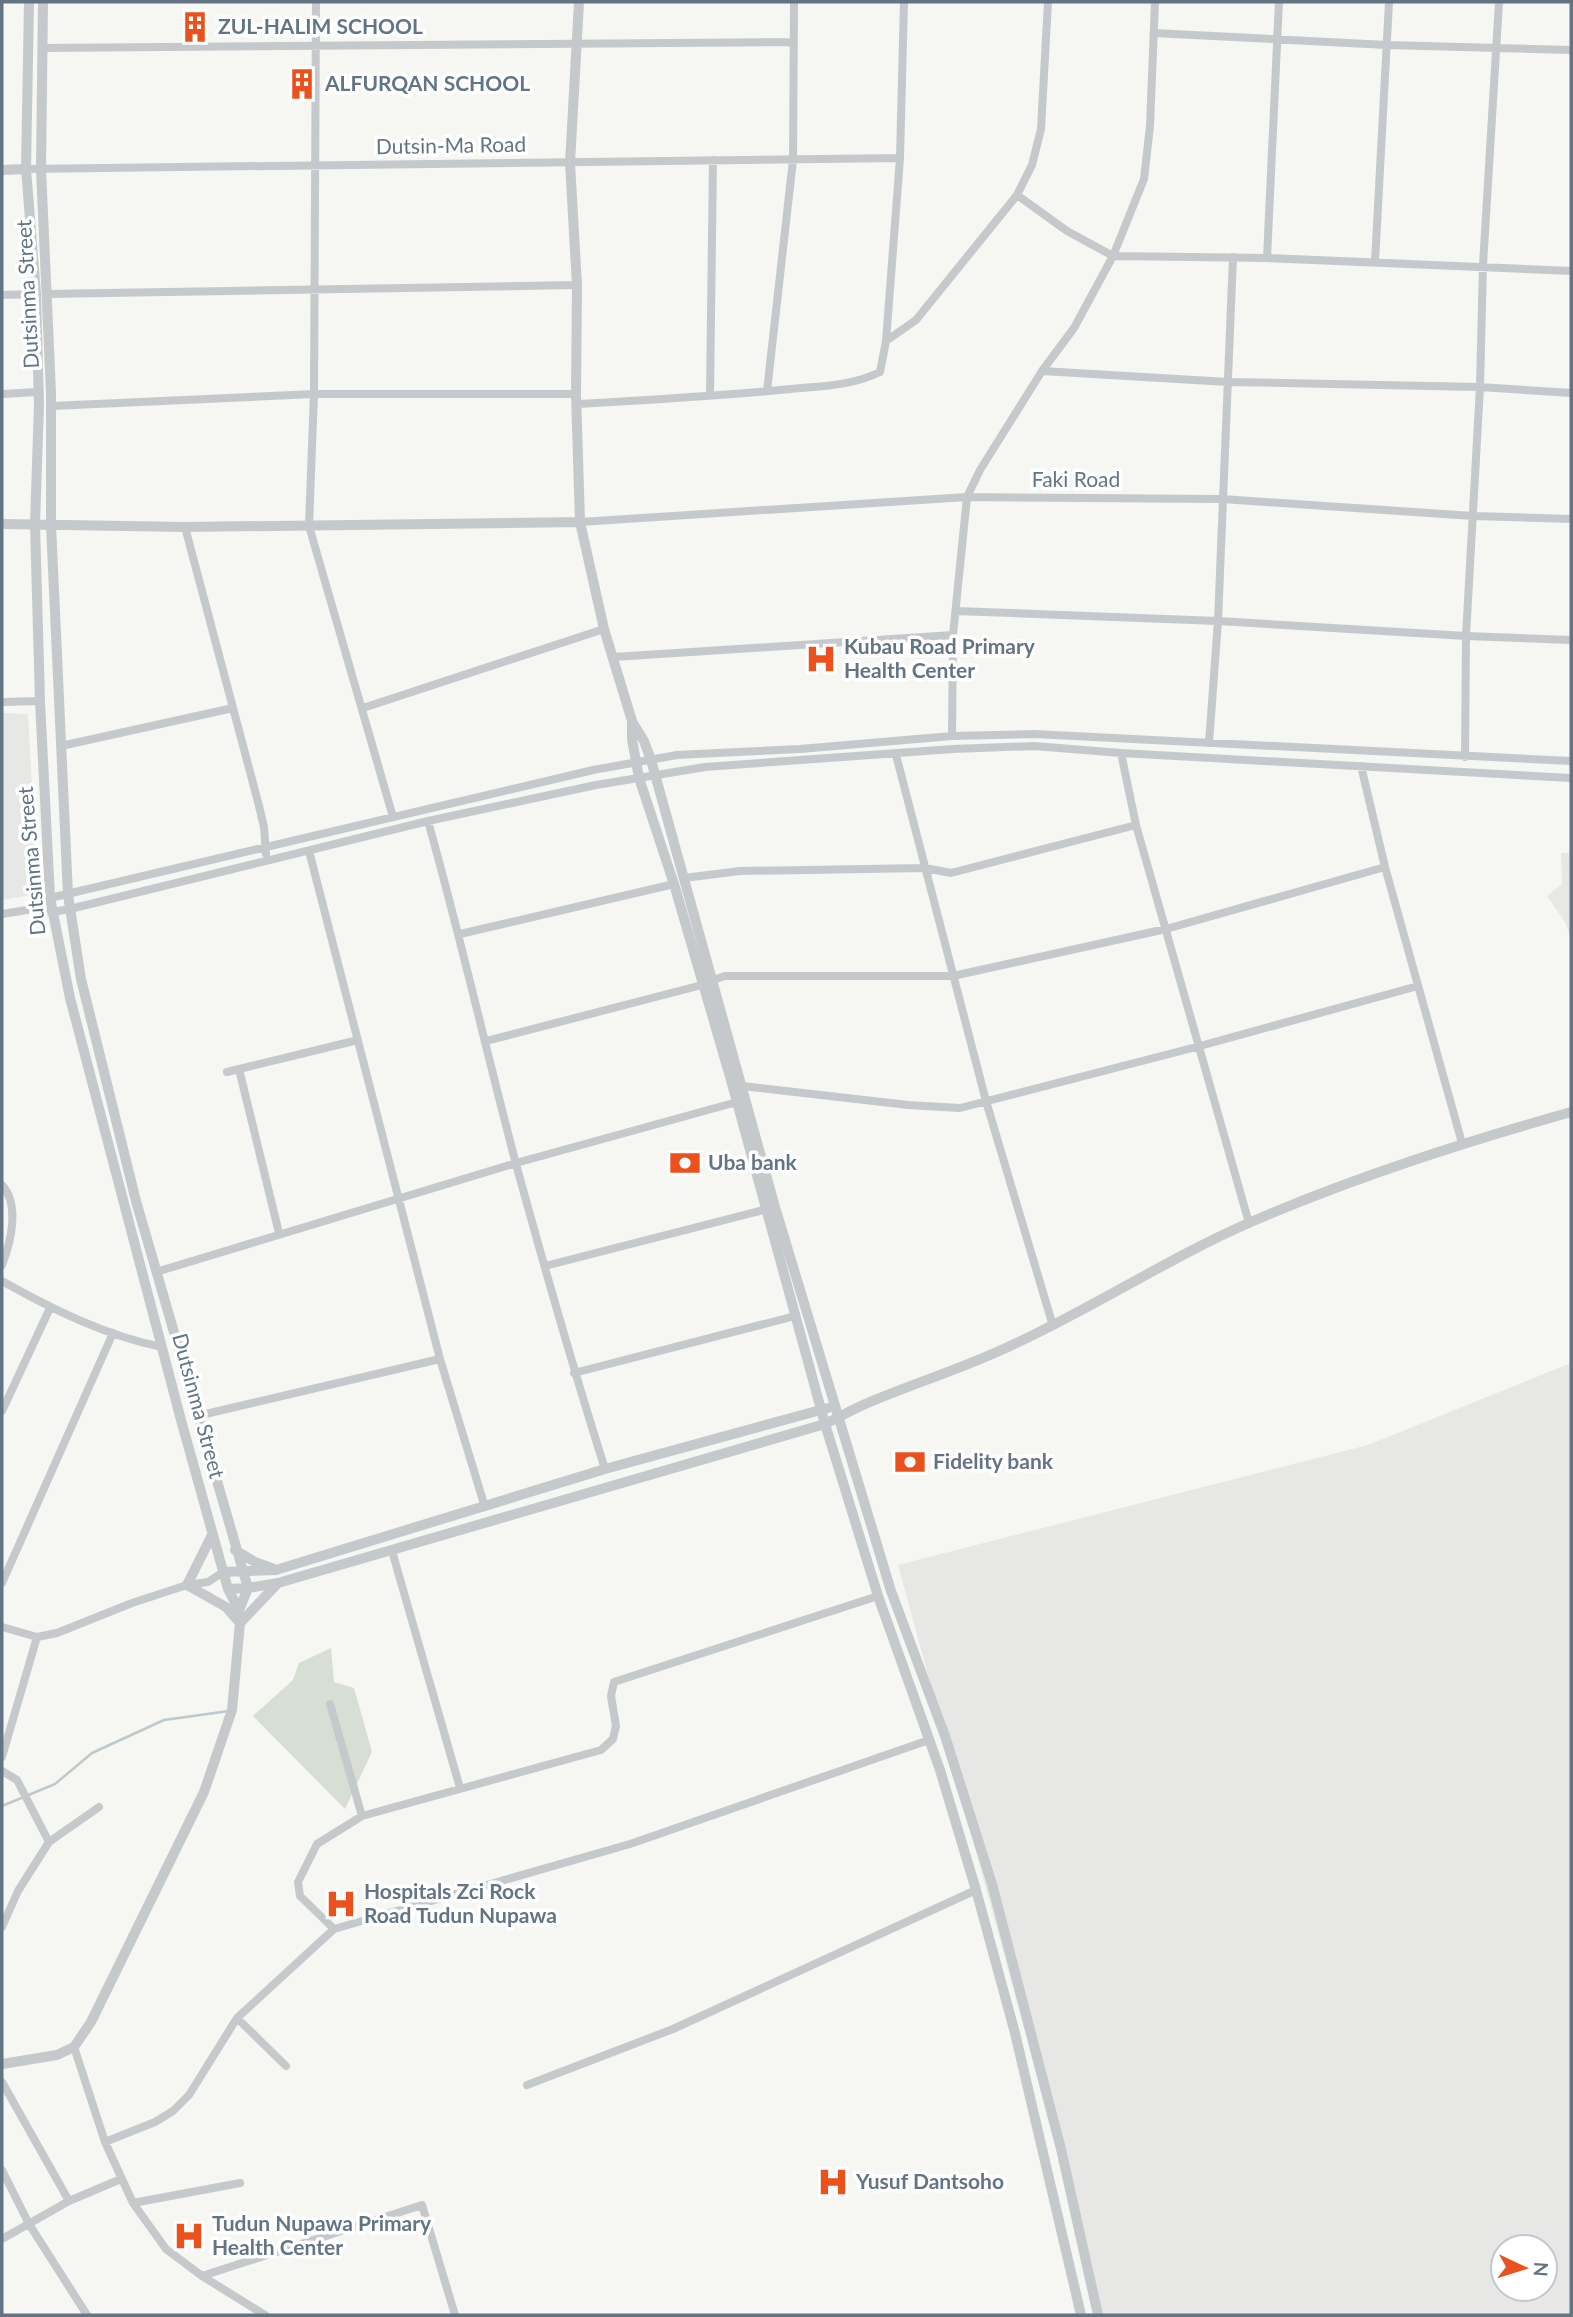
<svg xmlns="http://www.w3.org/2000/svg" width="1573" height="2317" viewBox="0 0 1573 2317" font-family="Lato,sans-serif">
<rect width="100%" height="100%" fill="#f6f6f2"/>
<path fill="#e7e8e6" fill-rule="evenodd" d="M2,713l26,1 10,180 -36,6z
M1561,853h10v86l-6,-17 -18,-26 15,-12z
M1571,1363v952h-469l-204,-750 470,-120zM1503,2247h42v42h-42z"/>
<path fill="#d7ded3" d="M331,1648l3,34 20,6 18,64 -27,57 -92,-93 40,-36 6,-17z"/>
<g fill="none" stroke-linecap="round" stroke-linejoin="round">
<path stroke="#bec9ce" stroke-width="2.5" d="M2,1806l53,-22 37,-31 72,-33 65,-9"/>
<path stroke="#c5c9cc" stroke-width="8" d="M316,2l-2,392 -5,132 84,291
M1154,33l233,12 184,5
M42,48l752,-6
M26,169l874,-11
M1017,195l50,36 46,25 154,2 304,13
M1267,258l12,-256
M1375,262l14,-260
M48,294l529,-9
M2,295l34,-1
M886,341l30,-21 101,-125 15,-30 9,-36 7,-127
M1042,371l186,11 252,5 91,6
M767,391l26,-231 1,-158
M2,394l36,-2
M710,395l3,-235
M578,404c71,-4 142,-8 213,-15 30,-3 61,-3 89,-17l6,-31 14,-183 4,-156
M52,406l262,-12h262
M580,522l387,-25 255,2 251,17 98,3
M185,527l73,275 6,25 2,27
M956,611l262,10 248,15 105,4
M614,657l339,-22
M2,702l38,-1
M363,708l241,-79
M952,736l1,-101 14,-138 13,-27 62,-99 32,-43 39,-72 31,-77 6,-53 5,-124
M1209,743l9,-122 15,-364
M61,746l172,-38
M1121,753l15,72 113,398
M896,755l90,346 67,225
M1465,757l1,-121 14,-249 3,-122 16,-263
M1361,766l24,101 77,276
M428,821c32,114 58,229 88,343 28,102 57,204 89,305
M309,851l131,508 44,145
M684,878l56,-7 185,-3 26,5 185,-48
M33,909l17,-11 543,-128 84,-15 123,-6 152,-13 82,-2 537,27
M2,914l31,-5 19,3 18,-3 358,-88 168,-36 109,-18 248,-18 81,-3 87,7 450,25
M460,934l214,-50
M713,980l12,-4h228l213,-47 219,-62
M486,1041l216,-56
M239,1069l40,164
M227,1072l131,-32
M742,1086l166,19 52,3 240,-62 218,-60
M2,1185c18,20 9,57 0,80
M545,1266l222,-57
M156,1272l360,-109 221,-61
M2,1281c50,28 104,55 160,66
M574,1373l221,-57
M2,1411l48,-103
M197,1416l243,-57
M392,1551l68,237
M2,1583l111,-250
M2,1627l35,10 20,-4 75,-30 55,-18 21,-3 15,-10
M330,1704l32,112
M2,1757l35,-120
M2,1771l15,9 32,62
M2,1927l16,-36 31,-49 50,-35
M334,1929l-34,-33 -2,-14 19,-38 45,-28 239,-66 12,-11 3,-13 -5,-30 3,-14 264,-86
M237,2018l49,48
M74,2047l31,95 28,61 33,46 36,27 63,39
M2,2082l67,119
M527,2085l146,-56 303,-139
M105,2142l50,-20 18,-11 16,-16 48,-77 97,-89 296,-85 299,-104
M2,2170l27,54 58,91
M133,2203l107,-20
M2,2239l67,-38 52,-22
M202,2276l220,-71 33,110"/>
<path stroke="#c5c9cc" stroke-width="10" d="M43,2l-2,167 10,224v132l17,370 13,84 55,222 112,387 -9,22
M579,2l-9,161 7,122 -1,109 4,128 24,107 28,92v18l7,39 35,106 57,196 94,344 53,172 62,174 36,120 39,143 66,282
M2,170l24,-1
M2,524l183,3 395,-5
M633,723l11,18 7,19 124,447 116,384 54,145 47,148 69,265 37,166
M212,1535l-25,50 39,22 14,16 38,-40
M235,1550l20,12 19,7
M223,1572l53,-2 329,-101 223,-61
M228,1589l20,-1 30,-5 547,-159c12,-6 25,-13 38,-19 48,-21 99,-36 147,-59 82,-37 158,-88 241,-124 104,-45 211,-79 320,-110
M2,2064l55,-9 17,-8 17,-25 113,-230 28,-82 8,-87 -1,-13 -11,-21 -47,-169 -111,-422 -20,-100 -10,-197 -5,-177 4,-119 -3,-111 -10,-125 3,-167"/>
</g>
<defs>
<symbol id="building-bare" viewBox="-9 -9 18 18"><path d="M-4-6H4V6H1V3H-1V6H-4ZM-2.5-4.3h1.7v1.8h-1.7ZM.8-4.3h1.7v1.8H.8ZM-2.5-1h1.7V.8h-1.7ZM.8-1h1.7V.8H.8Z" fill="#eb511d" stroke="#fff" stroke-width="2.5" paint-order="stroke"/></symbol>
<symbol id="hospital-bare" viewBox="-9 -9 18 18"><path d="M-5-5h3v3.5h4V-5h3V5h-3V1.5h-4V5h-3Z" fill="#eb511d" stroke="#fff" stroke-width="2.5" paint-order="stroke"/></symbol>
<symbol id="bank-bare" viewBox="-9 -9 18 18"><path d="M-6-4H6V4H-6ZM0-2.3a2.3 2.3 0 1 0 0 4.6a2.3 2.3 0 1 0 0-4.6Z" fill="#eb511d" stroke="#fff" stroke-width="2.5" paint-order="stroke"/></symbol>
</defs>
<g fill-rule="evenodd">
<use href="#building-bare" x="173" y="5" width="44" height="44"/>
<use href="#building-bare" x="280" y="62" width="44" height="44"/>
<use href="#hospital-bare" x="799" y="637" width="44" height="44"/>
<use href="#bank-bare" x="663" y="1141" width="44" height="44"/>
<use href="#bank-bare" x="888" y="1440" width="44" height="44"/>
<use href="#hospital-bare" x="319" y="1882" width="44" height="44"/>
<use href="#hospital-bare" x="811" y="2160" width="44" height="44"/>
<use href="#hospital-bare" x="167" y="2214" width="44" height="44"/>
</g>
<g text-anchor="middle" stroke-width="7" stroke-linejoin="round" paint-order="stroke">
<g font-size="21" font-weight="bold" fill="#637585" stroke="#fff" text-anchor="start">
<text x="218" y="34">ZUL-HALIM SCHOOL</text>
<text x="325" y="91">ALFURQAN SCHOOL</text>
<text x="844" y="654">Kubau Road Primary<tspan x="844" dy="24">Health Center</tspan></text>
<text x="708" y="1170">Uba bank</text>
<text x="933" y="1469">Fidelity bank</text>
<text x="364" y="1899">Hospitals Zci Rock<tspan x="364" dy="24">Road Tudun Nupawa</tspan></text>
<text x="856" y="2189">Yusuf Dantsoho</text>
<text x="212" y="2231">Tudun Nupawa Primary<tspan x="212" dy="24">Health Center</tspan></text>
</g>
<g font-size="21" fill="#637585" stroke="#fff">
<text transform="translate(451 146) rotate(-1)" y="7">Dutsin-Ma Road</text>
<text transform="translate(28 294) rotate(-93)" y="7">Dutsinma Street</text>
<text x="1076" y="487">Faki Road</text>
<text transform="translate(32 861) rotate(-95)" y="7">Dutsinma Street</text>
<text transform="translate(198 1406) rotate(75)" y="7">Dutsinma Street</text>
</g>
</g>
<rect width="1573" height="2317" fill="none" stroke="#637585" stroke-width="7"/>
<g transform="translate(1524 2268) rotate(94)"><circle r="33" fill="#ffffff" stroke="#c1c8ce" stroke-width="2"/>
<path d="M0-5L12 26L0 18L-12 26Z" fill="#eb511d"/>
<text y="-10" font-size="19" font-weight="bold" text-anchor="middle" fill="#637585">N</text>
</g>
</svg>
